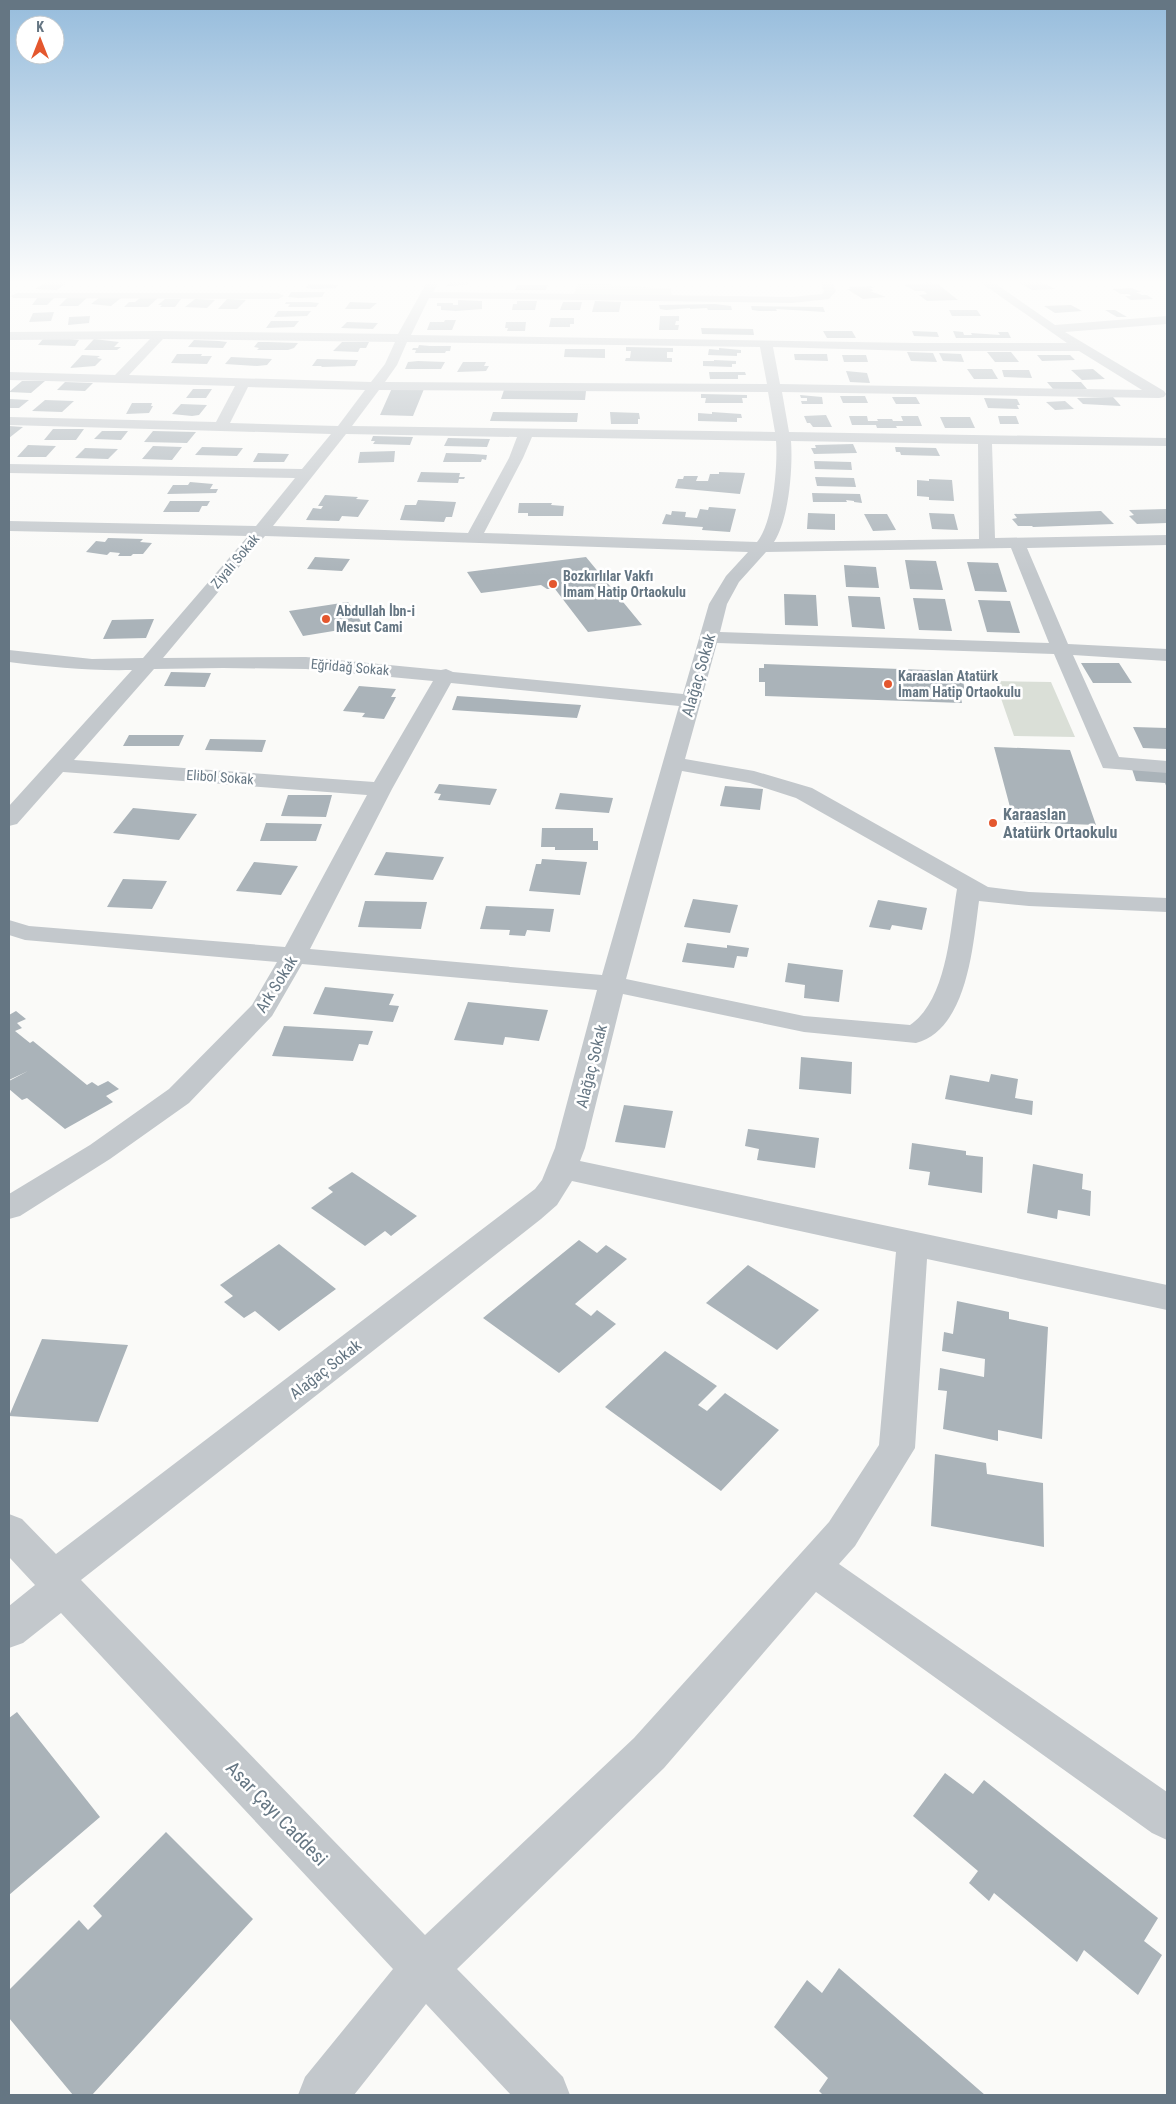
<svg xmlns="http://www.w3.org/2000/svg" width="1176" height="2104" viewBox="0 0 1176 2104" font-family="'Roboto Condensed',sans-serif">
<rect width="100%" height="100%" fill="#fafaf8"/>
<path fill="#dadfd7" d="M579,282l92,7 1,8 -99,-2z
M995,681l56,1 24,55 -61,-1z"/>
<path fill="#aab3b9" d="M46,282h22l-11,8 -22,-1z
M449,282h21l-3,3 -20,1z
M932,282l6,2 20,16 -31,1 -8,-6 8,-1 -3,-3h-9l-11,-6z
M1018,282h24l13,7 -23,1z
M309,284l29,1 -2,3 -21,1 -9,-1z
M517,285h31l-2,5h-31z
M871,286l3,2h-4l4,3h-4l16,6 -23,2 -16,-10h4l-3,-2z
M1132,288l9,4h-5l6,3h5l6,4 -22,1 -6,-4h6l-2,-2h-8l-9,-5z
M291,292h34l-3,5 -23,1 -11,-1z
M38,297h17l-8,8h-15z
M68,297h20l-10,9h-19z
M100,297l21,1 -10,8 -20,-2z
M140,298h18l-10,9h-24l5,-5h6z
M165,299h16l-6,8h-15l2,-2h-4z
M195,299l20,1 -8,8 -22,-1z
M227,299l19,1 -9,9h-19z
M458,300l24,1v8l-26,2 -15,-1v-4h-4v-3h16v2h5z
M517,301h20l-2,9h-23l1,-6h4z
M595,301l26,1 -2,10h-27z
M286,302h24l9,1 -3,4h-28l2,-3h-5z
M350,302l27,1 -7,6h-25z
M563,302h19l-2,8h-20z
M715,304l16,2 1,4h-24l-1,-2 -17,1v-1l-24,2 -6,-1 -1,-4z
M1071,305l11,6 -27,2 -11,-7z
M751,306l72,1 2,5 -49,-3 1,2h-18l-7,-1z
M949,310h28l4,6h-29z
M1105,310h10l12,7h-10z
M278,311h33l-4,5 -33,1z
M54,312l-3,9 -22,1 4,-9z
M90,316l-1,7 -21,2 1,-8z
M660,316h19v5h-3l-1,4h4l-1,5h-19z
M551,318h23v6h-4v3h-21z
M445,320h11l-4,10h-25l3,-8h14z
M271,321h28l-5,6 -28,1z
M347,322l31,1 -5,6 -32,-1z
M506,322h20l-1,9h-18l1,-3h-3z
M701,328l52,1 1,6 -52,-1z
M823,331h29l4,7h-29z
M912,331l25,1 2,5 -25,-1z
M953,331l10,1 1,3h8l-1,-2 29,2 -2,-3h10l3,6h-55z
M43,339h28l8,1 -4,6 -37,-1z
M94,339l25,3 -5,5h7l-4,3h-33z
M194,340l25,1 8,1 -4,6 -35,-1z
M258,342h10l30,1 -4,5 -6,2h-31l2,-2 -5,-1z
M342,342h27l-3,6h-6l-2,4 -25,-1z
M419,345l11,1h21l-1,5h-4l-1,2h-30l1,-3h-4l1,-2h5z
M626,347l47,1v4h-6v6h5v4l-47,-1 1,-3h4l1,-7h-5z
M719,348l22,2v3h-4v3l-29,-1 1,-6 10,1z
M565,349h40v9l-41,-1z
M907,352l26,1 4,9 -26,-1z
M987,352h24l8,10h-24z
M939,353l22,1 3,8 -21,-1z
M177,354h25l-1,2h11l-5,8 -36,-1z
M794,354h33l1,7 -33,-1z
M82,355l18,1 -3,2 5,1 -7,7 -25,2z
M842,355h24l2,7h-24z
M1037,355h33l5,5 -33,1z
M231,357l41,2 -5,6 -10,1 -32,-2z
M317,359l41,1 -3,6 -34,1 1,-1h-10z
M714,360l22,1v3h-4v3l-29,-1v-5h11z
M408,362l10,-1 27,1 -4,7h-36z
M463,362h23l-2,4h5l-3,5 -29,1z
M967,369h25l6,10h-24z
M1093,369l12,10 -23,1 -11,-10z
M1002,370h27l3,8 -28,-1z
M846,371l21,2 3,10 -20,-1z
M709,372h36l1,3h-8v4h-28z
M22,381h23l-14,12 -22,-1z
M65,382l28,1 -8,8 -28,-1z
M1047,382h34l6,7h-34z
M392,388l32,1 -11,27 -33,-1z
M193,389h19l-6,9h-20z
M504,390l82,1 -1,9 -84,-1z
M701,394l46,1v3h-5l1,5h-38l1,-5h-5z
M800,395l22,2 1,7h-21l-1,-3h6v-3h-6z
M840,396h25l3,7h-25z
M892,397h24l4,7h-24z
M1113,397l8,9 -38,-2 -6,-6z
M984,398l33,1 3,6h-3l2,4 -31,-1z
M9,399l20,1 -10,8h-10z
M45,400l29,1 -12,11 -30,-1z
M1065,401l9,8 -19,1 -9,-8z
M132,403h20l-1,3h2l-4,7 -23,1z
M181,404l26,1 -8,10 -7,1 -20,-2z
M493,412l76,1h9l-1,9 -87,-1z
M610,412l29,1 1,6h-2v5h-27z
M712,412l29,2 1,4h-5v4l-39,-1v-8l14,1z
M826,415l6,12h-19l-3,-4h-3l-3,-7z
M849,416h18l1,5h10l-1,-2h15l1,2h10l-2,-5h17l4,10h-26l1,2h-20l-1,-3h-24z
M998,416h18l3,8h-19z
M940,417h30l5,11h-30z
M9,426l14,1 -14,11z
M53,429h31l-8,11h-32z
M102,431h26l-7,9 -27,-1z
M153,431l43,1 -9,11 -43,-1z
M373,436l40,1 -3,8 -37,-1 2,-3h-4z
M448,438l42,1 -3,8 -43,-1z
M853,444l4,9 -43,1 -3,-6h5l-1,-3z
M28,445l28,1 -10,11h-29z
M153,446l29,1 -10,13 -30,-1z
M202,447l41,1 -6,8 -42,-1z
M895,447l41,1 4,8 -39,-1 -1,-3h-4z
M85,448l33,1 -10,10 -33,-1z
M395,451l-1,11 -36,1 2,-11z
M258,453l31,1 -5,8h-31z
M446,453l27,1 14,1 -1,5 -4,-1 -1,3h-38z
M814,461l37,1 1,8 -37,-1z
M421,472l39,1 -1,4h6l-1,2h-5l-1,4 -41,-1z
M719,472l26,1 -5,21 -65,-6 3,-9h5l1,-3h14l-2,5h12l2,-7h9z
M815,477l39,1 2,9 -39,-1z
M929,479l23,1 2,21 -25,-1v-3l-12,-1v-16l12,1z
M190,482l23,2 -3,5h8l-2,4 -49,1 6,-9h15z
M812,493l48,1 2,9 -8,-1v-1l-8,-1 1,2h-34z
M325,495l33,2 -2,2 13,1 -11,17 -16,-1 -3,5 -33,-1 7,-12 8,1 2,-3h-5z
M418,500l38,2 -4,15h-6l-2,5 -44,-2 5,-15h11z
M170,501h40l-3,5h-5l-3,6h-36z
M519,503h33l-1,2 13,1 -1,10h-35v-3h-10z
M709,507l27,2 -6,23 -28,-2 1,-3 -41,-3 4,-10 5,1 1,-4 14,1 -1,5 12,1 3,-9 8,1z
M1167,509v14l-30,1 -8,-8 5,-1 -5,-5z
M1101,511l13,13 -81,3 -1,-1h-14l-6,-7 5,-1 -3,-4z
M808,513l27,1v16l-28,-1z
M929,513l25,1 4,16 -26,-1z
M864,514h23l9,16 -23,1z
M108,538l35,1 -3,3 12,1 -9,11h-10l-2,2h-13l2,-3 -10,-1 -3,3 -21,-3 10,-11 9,1z
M315,557l35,2 -8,12 -35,-2z
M586,557l56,68 -54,7 -33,-43h-8l-6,-4 -60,8 -14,-21z
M905,560l31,1 7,29 -33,-1z
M967,562l31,1 9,29 -32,-1z
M844,565l32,2 3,21 -33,-1z
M784,594l32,1 2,31 -33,-1z
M848,596l32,1 5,32 -33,-2z
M913,598l32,1 7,32 -33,-1z
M978,600l32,1 10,32 -33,-1z
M348,602l16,24 -61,10 -14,-25z
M154,619l-8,19 -43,1 9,-19z
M1081,663h38l13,20h-39z
M764,664l190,7 2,10h7l2,10 -6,-1 3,13 -197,-7v-14h-6v-14h5z
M171,672l40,1 -6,14 -41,-1z
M359,686l37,3 -5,8h5l-12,22 -22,-2 3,-4 -22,-2z
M457,696l124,9 -4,13 -125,-8z
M1133,727l34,1v21l-24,-1z
M129,735h55l-5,11h-56z
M210,739l56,1 -4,12 -57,-2z
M994,747l76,3 26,75 -82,-3z
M1132,769l35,2v17l-2,-5 -29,-2z
M439,784l58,5 -7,16 -52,-5 3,-6 -7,-1z
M725,786l38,3 -3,21 -40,-4z
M560,793l53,5 -4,15 -54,-4z
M288,795h44l-6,22 -45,-1z
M133,808l64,6 -18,26 -66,-7z
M266,823l56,1 -6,17h-56z
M542,828h51v13h5v9h-43v-3h-14z
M386,852l58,5 -11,23 -59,-5z
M542,859l45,3 -7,33 -51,-4 7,-27h5z
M254,862l44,4 -17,29 -45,-4z
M123,879l44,2 -15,28 -45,-2z
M693,899l45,6 -8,28 -46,-6z
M878,900l49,8 -5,22 -30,-5 -2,5 -21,-3z
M365,901l62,1 -6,27 -63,-2z
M486,906l68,3 -4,23 -23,-2 -2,6 -16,-1 1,-5 -30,-1z
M687,943l40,5v-3l22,3 -2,9 -10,-1 -3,12 -52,-6z
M788,963l55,7 -4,32 -35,-4 1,-13 -20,-3z
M325,987l69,7 -5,11 10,1 -6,16 -80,-8z
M468,1002l80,8 -9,31 -34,-4 -2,8 -49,-5z
M16,1011l10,8 -9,4 5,5 -7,3 15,12 3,-2 54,44 5,-3 6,4 10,-5 11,8 -13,7 7,6 -48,27 -38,-31 -5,2 -13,-11v-8l19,-10 -19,9v-65z
M284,1026l89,5 -5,14 -9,-1 -6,17 -81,-5z
M801,1057l51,5 -1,32 -52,-5z
M991,1074l27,5 -3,19 18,3 -1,14 -87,-16 5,-24 39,7z
M624,1105l49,6 -8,37 -50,-6z
M748,1129l71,9 -4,30 -58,-8 2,-11 -14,-3z
M912,1143l54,8v4l17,2 -1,36 -54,-8 2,-13 -21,-3z
M1033,1164l50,10 -1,15 9,2 -1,25 -32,-6 -1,9 -30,-6z
M352,1172l65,44 -26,20 -6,-5 -20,15 -54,-38 22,-16 -5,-4z
M579,1240l18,13 9,-8 21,14 -52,45 16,12 6,-6 19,14 -57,49 -76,-55z
M279,1244l57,45 -57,42 -24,-20 -11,7 -20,-16 9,-6 -13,-11z
M748,1265l71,45 -42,40 -71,-47z
M957,1301l52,11v7l39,8 -6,112 -44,-9v11l-55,-12 4,-38 -9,-1 2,-22 44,9 1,-18 -43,-8 2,-19 9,2z
M42,1339l86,6 -30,77 -89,-6z
M665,1351l52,35 -19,19 9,6 18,-18 54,37 -58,61 -116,-84z
M935,1454l51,9 1,11 56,9 1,64 -113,-21z
M17,1712l83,105 -91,78v-177z
M945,1773l28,21 11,-14 174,138 -14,23 18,14 -24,40 -54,-45 -7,12 -83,-69 -5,8 -20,-18 9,-12 -65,-55z
M166,1832l87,87 -161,176h-19l-64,-77v-28l70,-70 9,10 14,-14 -9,-10z
M839,1968l146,127h-162l-4,-4 9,-13 -54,-51 33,-47 15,13z"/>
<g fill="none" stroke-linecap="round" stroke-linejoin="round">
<path fill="#c3c8cc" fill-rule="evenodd" d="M427,282h12l-6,10 359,5 30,-3 2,-3 -4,-9h12l4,9 -7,8 -37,4 -363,-5 -18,37 503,8h153l-87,-61h13l62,43 112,-9v8l-102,8 99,59 2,3 -2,3 -5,1 -377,-6 7,40 378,6v8l-175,-2 3,94 172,-3v10l-140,3 41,96 99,5v12l-94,-6 46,102 48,4v12l-64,-5 -49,-114 -337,-11 -32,116 69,12 58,17 176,99 41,5 138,6v14l-138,-6 -50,-5c-6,43 -11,128 -63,142l-112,-11 -181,-38 -38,154 -5,13 587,124v25l-240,-51 -12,189 -60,98 -16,18 328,228v48l-15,-7 -336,-241 -152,176 -207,201 106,108 7,18h-59l-85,-91 -72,91h-56l7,-18 88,-108 -332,-356 -38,30 -14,5v-42l26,-21 -26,-28v-43l13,5 34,35 479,-365 7,-9 13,-32 42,-158 -295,-26 -30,52 -83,87 -79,56 -90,57 -11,3v-25l81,-49 79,-56 83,-84 25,-43 -252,-22 -16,-5v-15l20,6 256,21 82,-152 -304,-23 -46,52 -8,2v-20l123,-136c-42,1 -82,-3 -123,-8v-12l83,9 51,-1 105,-122 -239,-5v-10l247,5 39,-48 -286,-5v-9l293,5 29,-35 -322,-9v-8l207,5 19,-36 -226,-6v-8l106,3 35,-36 -141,1v-8l151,-1 238,3zM163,339l232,3 -10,22 -14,18 -242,-7zM407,342l353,5 7,37 -382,-2 12,-17zM773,347l141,4h165l63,39 -362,-6zM248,387l117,3 -27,36 -108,-3zM379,390l389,2 7,40 -423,-6zM346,434l171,3 -8,21 -41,75 -195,-7zM532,437l244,4c2,24 -3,82 -19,101l-273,-9 39,-75zM791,441l187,3 1,95 -205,3c15,-23 19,-74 17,-101zM265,536l483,16 -22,24 -17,28 -26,90 -230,-22 -7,-3 -5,1 -135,-13 -143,1zM1011,548l38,95 -329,-11 7,-28 12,-22 27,-30zM223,668l83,1 127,12 -59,101 -300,-22 80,-91zM451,683l228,23 -77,269 -292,-26 82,-160zM682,771l68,12 46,15 161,91c-7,41 -10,111 -47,136l-106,-9 -178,-37zM572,1181l324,71 -17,193 -50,77 -195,216 -209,197 -344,-355 460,-361 16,-14z
M17,293h261l6,3 -6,3 -265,-1 -2,-2z"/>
</g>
<linearGradient id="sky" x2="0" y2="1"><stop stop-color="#96bcdc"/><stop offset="0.49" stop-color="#fdfdfc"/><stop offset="1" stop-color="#fdfdfc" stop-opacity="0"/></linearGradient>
<rect width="1176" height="576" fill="url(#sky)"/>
<g fill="#e4572e" stroke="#fff" stroke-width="2">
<circle cx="553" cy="584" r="5"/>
<circle cx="326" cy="619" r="5"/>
<circle cx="888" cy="684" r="5"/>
<circle cx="993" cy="823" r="5"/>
</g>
<g text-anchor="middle" stroke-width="5" stroke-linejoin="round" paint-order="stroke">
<g font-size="14" fill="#657683" stroke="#fff">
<text transform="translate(235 561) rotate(-50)" y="5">Ziyalı Sokak</text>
<text transform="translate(350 667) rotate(5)" y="5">Eğridağ Sokak</text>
<text transform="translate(220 777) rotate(4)" y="5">Elibol Sokak</text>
</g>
<g font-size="14" font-weight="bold" fill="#657683" stroke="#fff" text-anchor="start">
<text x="563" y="581">Bozkırlılar Vakfı<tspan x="563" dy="16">İmam Hatip Ortaokulu</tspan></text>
<text x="336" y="616">Abdullah İbn-i<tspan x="336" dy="16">Mesut Cami</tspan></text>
<text x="898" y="681">Karaaslan Atatürk<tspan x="898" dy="16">İmam Hatip Ortaokulu</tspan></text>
</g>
<g font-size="16" fill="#657683" stroke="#fff">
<text transform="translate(698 675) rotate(-74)" y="6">Alağaç Sokak</text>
<text transform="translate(276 984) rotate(-58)" y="6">Ark Sokak</text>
<text transform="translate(591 1066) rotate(-76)" y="6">Alağaç Sokak</text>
<text transform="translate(325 1369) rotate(-38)" y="6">Alağaç Sokak</text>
</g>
<g font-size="16" font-weight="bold" fill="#657683" stroke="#fff" text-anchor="start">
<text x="1003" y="820">Karaaslan<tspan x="1003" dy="18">Atatürk Ortaokulu</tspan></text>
</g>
<g font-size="19" fill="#657683" stroke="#fff">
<text transform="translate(277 1813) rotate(46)" y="7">Asar Çayı Caddesi</text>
</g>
</g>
<rect width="1176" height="2104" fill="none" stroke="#657683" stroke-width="20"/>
<g transform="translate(40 40)"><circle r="24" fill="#ffffff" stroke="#c1c8cd"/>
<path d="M0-4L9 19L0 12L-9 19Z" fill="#e4572e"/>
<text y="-8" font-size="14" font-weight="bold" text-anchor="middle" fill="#657683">K</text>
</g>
</svg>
